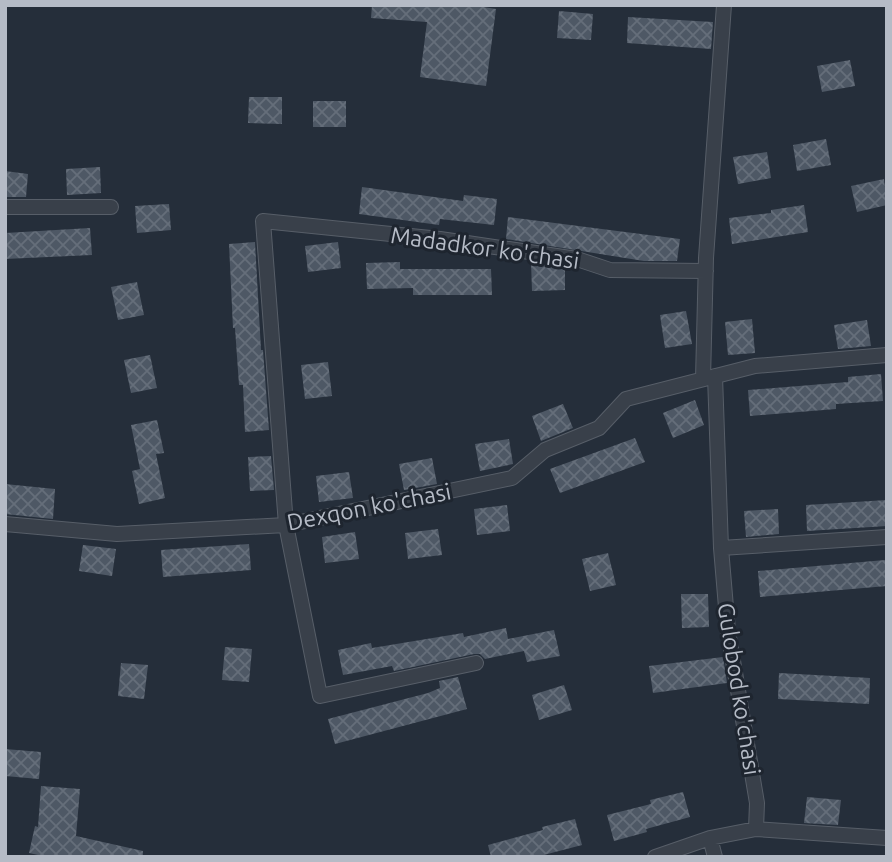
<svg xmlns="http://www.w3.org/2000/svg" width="892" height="862" viewBox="0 0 892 862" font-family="Ubuntu,sans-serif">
<defs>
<pattern id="building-cross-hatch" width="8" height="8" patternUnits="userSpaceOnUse" patternTransform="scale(1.75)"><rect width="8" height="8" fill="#4e5865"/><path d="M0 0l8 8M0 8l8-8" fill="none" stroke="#656e7a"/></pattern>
</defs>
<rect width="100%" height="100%" fill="#252e3a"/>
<path fill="url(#building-cross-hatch)" d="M372,5h99l25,4 -10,77 -66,-9 7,-55 -56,-4z
M559,11l34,3 -2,26 -34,-2z
M628,17l85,5 -2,27 -84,-6z
M850,60l5,26 -33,6 -5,-26z
M249,97h33v27l-34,-1z
M313,101h33v26h-33z
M826,139l5,26 -34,6 -4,-26z
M767,152l4,26 -33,6 -5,-27z
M100,167l1,26 -34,2 -1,-26z
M5,171l23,3 -2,23h-21z
M884,179l3,26 -30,7 -6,-26z
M362,187l101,14 1,-6 33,4 -3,26 -54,-6 -1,6 -80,-11z
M169,204l2,26 -34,3 -2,-27z
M804,205l4,27 -76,12 -3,-26 42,-5v-3z
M508,217l172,22 -3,22h-33l-138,-22z
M90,228l2,27 -87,4v-26z
M255,242l6,108h2l6,80 -24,2 -2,-47h-4l-4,-57h-2l-4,-84z
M338,242l3,26 -33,4 -3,-26z
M400,262v7h91l1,26h-79v-7l-46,1 -1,-26z
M531,262l34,5v23l-33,1z
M137,282l7,33 -26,5 -7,-33z
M686,311l6,33 -27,4 -5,-33z
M752,319l3,34 -27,2 -3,-33z
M867,320l4,26 -33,3 -4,-24z
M150,355l7,33 -26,5 -7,-33z
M328,362l4,34 -27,3 -4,-34z
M881,374l2,27 -47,3v5l-86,7 -2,-26 100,-8v-5z
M695,400l9,25 -31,13 -10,-25z
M563,404l10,24 -32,13 -9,-25z
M157,420l7,33 -8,1 9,44 -26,6 -7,-33 8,-2 -9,-44z
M635,438l10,24 -85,31 -10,-24z
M509,439l4,25 -33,7 -5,-27z
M271,456l3,34 -24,1 -2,-34z
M432,458l5,26 -33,6 -5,-26z
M349,472l4,26 -34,4 -3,-26z
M5,484l50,5 -2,30 -48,-5z
M887,500v26l-80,5 -1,-26z
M507,505l3,26 -33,4 -3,-26z
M778,509l1,25 -33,3 -2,-26z
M438,529l4,26 -34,4 -3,-26z
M355,532l4,27 -34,4 -3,-26z
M249,544l2,26 -88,7 -2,-27z
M83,545l33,4 -4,27 -33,-5z
M608,553l8,32 -26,6 -8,-32z
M885,560l2,26 -127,11 -2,-26z
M681,594h27l1,33 -27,1z
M506,628l2,11 46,-9 6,26 -33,6 -3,-11 -39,8 -5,-5h-6l-80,17 -2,-5 -49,9 -5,-25 33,-7 1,5 91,-15 1,4z
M225,647l27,2 -3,33 -27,-2z
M723,657l4,26 -74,10 -4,-27z
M121,663l27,2 -4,34 -26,-3z
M779,673l91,5 -1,26 -91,-5z
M458,677l9,32 -132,35 -7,-25 100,-26 12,-5 -1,-7z
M564,685l8,25 -33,10 -7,-25z
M5,749l36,3 -2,27 -34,-3z
M41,786l39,3 -4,47 67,15v6h-96l-18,-4 6,-27 3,1z
M683,792l7,25 -44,12 1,3 -33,9 -7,-26 44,-11 -1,-4z
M807,797l34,3 -3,25 -34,-2z
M575,819l7,26 -46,12h-45l-3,-12 55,-15 -1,-3z"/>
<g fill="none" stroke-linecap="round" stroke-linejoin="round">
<defs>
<path id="street" d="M5,207h106
M715,376l6,172 7,83 29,172 -1,26
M703,379l3,-121 18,-253
M5,524l112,10 169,-9 226,-47 33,-28 54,-22 27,-29 129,-33 132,-11
M721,548l166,-11
M476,663l-156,33 -34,-171 -23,-304 177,18 137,20 33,11 96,1
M710,838l5,19
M655,857l55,-19 46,-9 131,9"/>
</defs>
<use href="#street" stroke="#575e68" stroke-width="16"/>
<use href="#street" stroke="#39404a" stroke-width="14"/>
</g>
<g text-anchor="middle" stroke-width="6" stroke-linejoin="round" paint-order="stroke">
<g font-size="23" fill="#b5bbc6" stroke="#1e252f">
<text transform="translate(485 248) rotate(8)" y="8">Madadkor ko'chasi</text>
<text transform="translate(369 507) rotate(-11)" y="8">Dexqon ko'chasi</text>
<text transform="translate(739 689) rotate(81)" y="8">Gulobod ko'chasi</text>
</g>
</g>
<rect width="892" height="862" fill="none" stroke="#b5bbc6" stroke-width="14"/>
</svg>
